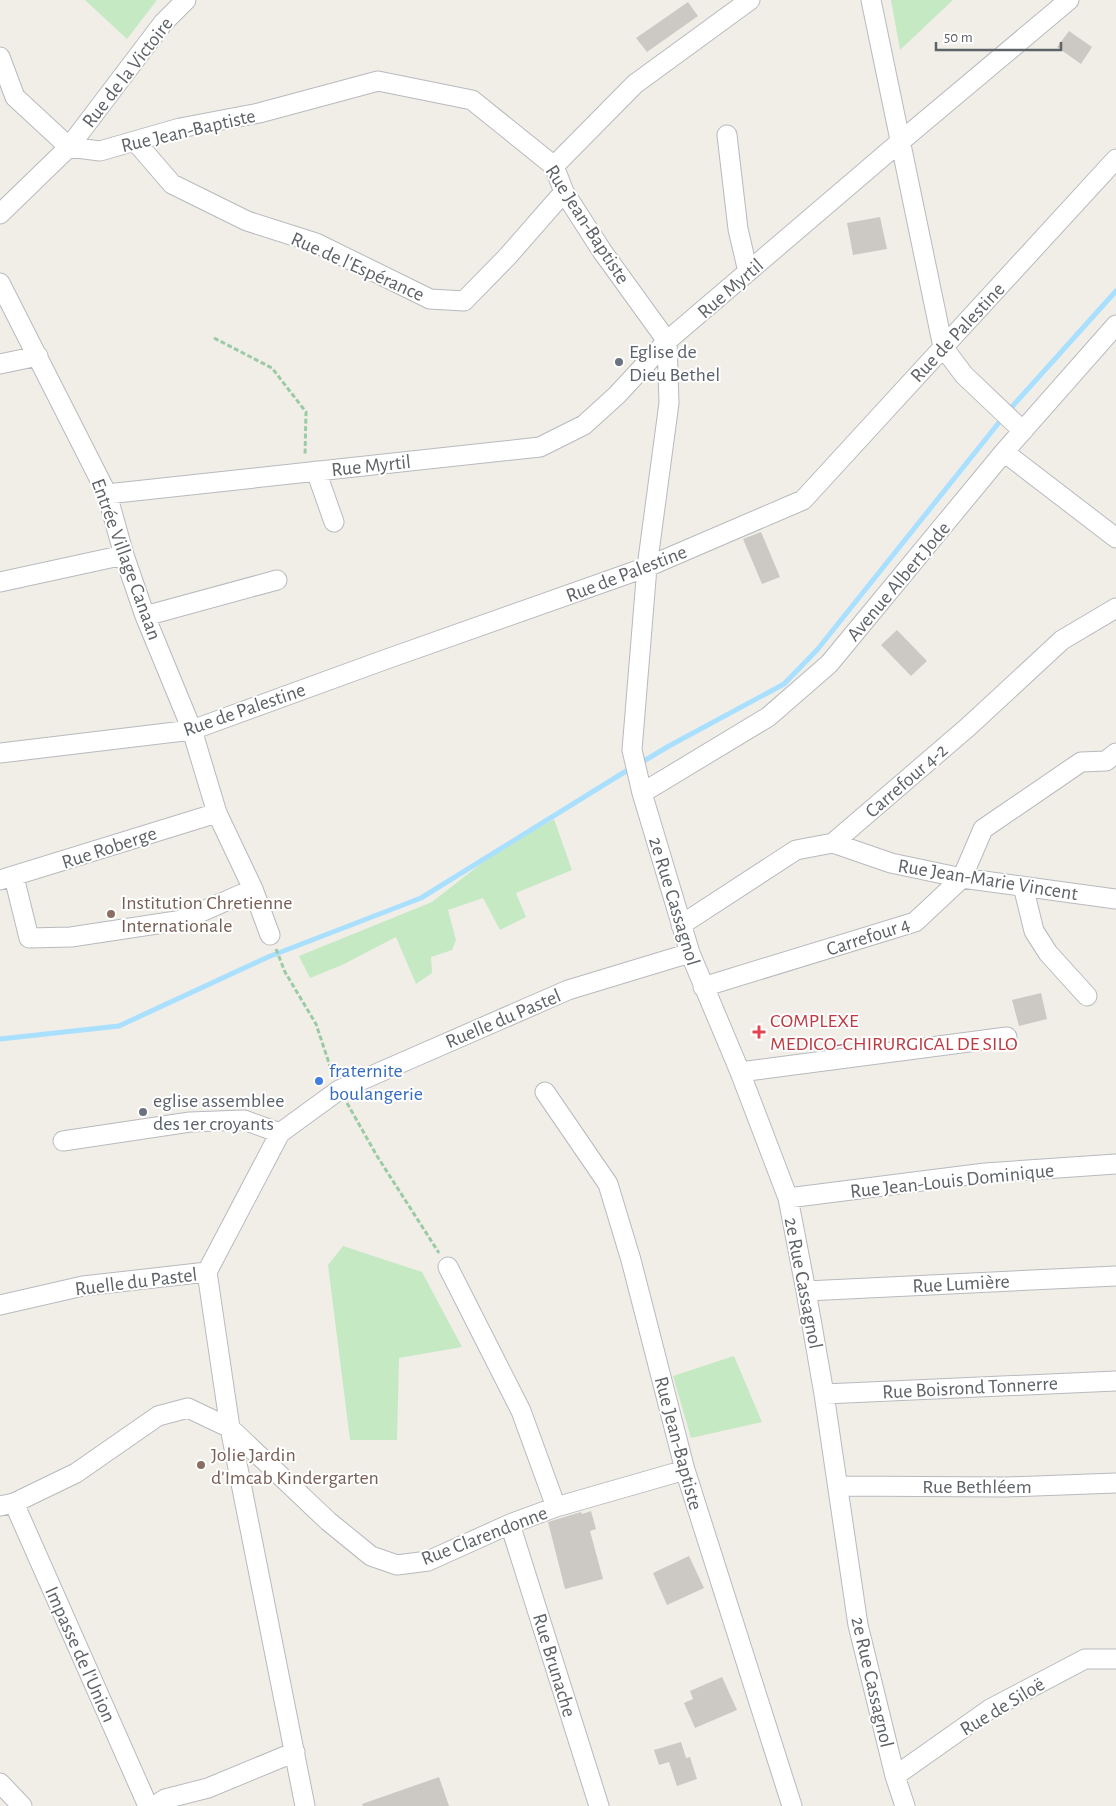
<svg xmlns="http://www.w3.org/2000/svg" width="1116" height="1806" viewBox="0 0 1116 1806" font-family="'Alegreya Sans',sans-serif">
<rect width="100%" height="100%" fill="#f1eee7"/>
<path fill="#c5e9c3" d="M85,0h72l-30,39z
M891,0h62l-53,50z
M554,819l18,51 -56,23 10,24 -26,13 -17,-32 -35,12 8,30 -4,10 -21,7 1,16 -16,11 -20,-47 -54,28 -32,13 -11,-22 133,-54 64,-50z
M343,1246l79,26 40,75 -63,11 -2,82h-47l-22,-175z
M734,1356l28,66 -71,16 -18,-62z"/>
<g fill="none" stroke-linecap="round" stroke-linejoin="round">
<path stroke="#a9dfff" stroke-width="5" d="M1010,409l106,-118
M639,764l30,-18 115,-62 33,-34 184,-230
M0,1039l119,-13 149,-69 153,-59 210,-130"/>
</g>
<path fill="#ccc9c4" d="M688,2l10,14 -51,36 -11,-14z
M1069,31l23,16 -11,17 -24,-17z
M880,217l7,32 -34,6 -6,-32z
M761,532l19,45 -18,7 -19,-45z
M897,630l30,31 -16,15 -30,-31z
M1041,993l6,26 -28,7 -7,-26z
M591,1511l5,18 -6,2 13,48 -38,10 -17,-67 33,-10 1,2z
M689,1556l15,32 -37,17 -14,-32z
M722,1677l15,33 -42,18 -11,-25 9,-4 -3,-8z
M681,1742l5,16 4,-1 7,22 -20,7 -8,-24 -10,3 -5,-15z
M439,1777l10,29h-86l-1,-2z"/>
<g fill="none" stroke-linecap="round" stroke-linejoin="round">
<defs>
<path id="minor" d="M871,0l72,347 21,28 59,56
M0,57l15,40 54,50 31,4 80,-23 79,-15 119,-32 94,19 82,66 10,26 38,59 65,90 2,62 -22,164 -15,183 10,43 48,160 50,119 48,126 18,93 18,103 34,231 37,151 10,30
M727,135l11,94 10,43
M135,141l37,43 75,37 69,22 114,56 34,2 44,-45 56,-64
M554,166l81,-82 115,-84
M0,214l69,-67 94,-124 23,-23
M0,283l107,211 17,61 21,61 47,114 25,83 36,76 17,46
M0,364l38,-8
M1004,452l112,86
M316,471l18,51
M107,494l433,-47 44,-22 33,-30 50,-54 234,-200 168,-141
M0,582l124,-27
M145,616l132,-36
M0,753l192,-23 192,-70 263,-93 156,-67 313,-341
M642,793l126,-76 61,-53 175,-212 112,-127
M833,843l58,20 71,15 154,21
M14,877l15,61 42,-1 112,-17 70,-31
M0,880l217,-67
M1023,886l11,45 14,22 39,43
M681,925l115,-75 37,-7 135,-116 94,-87 54,-32
M703,987l212,-65 47,-44 21,-49 98,-67 25,-1 10,-8
M740,1072l267,-35
M545,1092l63,92 23,76 54,210 107,336
M63,1141l127,-19 54,-2 36,13
M788,1198l197,-25 131,-9
M448,1267l73,144 35,96
M207,1272l23,156 75,378
M806,1291l310,-15
M0,1305l83,-19 124,-14 73,-139 59,-43 229,-100 122,-37
M824,1394l292,-13
M838,1486l168,1 110,-4
M14,1503l134,303
M0,1506l14,-3 62,-30 82,-57 30,-8 42,20 98,93 43,35 26,9 31,-4 82,-37 46,-17 129,-37
M510,1524l89,282
M895,1776l95,-67 95,-50h31
M0,1783l22,23
M154,1806l11,-7 43,-11 87,-36"/>
</defs>
<use href="#minor" stroke="#b7babe" stroke-width="21"/>
<path stroke="#9bcba5" stroke-width="3" stroke-dasharray="5 2.5" stroke-linecap="butt" d="M214,338l58,30 34,44 -1,44
M276,949l9,23 31,52 17,51
M347,1103l30,53 62,97"/>
<use href="#minor" stroke="#fff" stroke-width="19"/>
</g>
<g fill="#6b7280" stroke="#fff" stroke-width="2">
<circle cx="619" cy="362" r="5"/>
<circle cx="143" cy="1112" r="5"/>
</g>
<g fill="#8d6e63" stroke="#fff" stroke-width="2">
<circle cx="111" cy="914" r="5"/>
<circle cx="201" cy="1465" r="5"/>
</g>
<path fill="#e0444e" stroke="#fff" stroke-width="2" d="M756.5 1024.5h5v5h5v5h-5v5h-5v-5h-5v-5h5z"/>
<circle fill="#3f7fe0" stroke="#fff" stroke-width="2" cx="319" cy="1081" r="5"/>
<g text-anchor="middle" stroke-width="4" stroke-linejoin="round" paint-order="stroke">
<g font-size="20" fill="#5e6368" stroke="#fff">
<text transform="translate(127 72) rotate(-52)" y="7">Rue de la Victoire</text>
<text transform="translate(188 130) rotate(-13)" y="7">Rue Jean-Baptiste</text>
<text transform="translate(588 224) rotate(57)" y="7">Rue Jean-Baptiste</text>
<text transform="translate(358 266) rotate(24)" y="7">Rue de l'Espérance</text>
<text transform="translate(730 288) rotate(-41)" y="7">Rue Myrtil</text>
<text transform="translate(957 332) rotate(-47)" y="7">Rue de Palestine</text>
<text transform="translate(371 465) rotate(-6)" y="7">Rue Myrtil</text>
<text transform="translate(127 559) rotate(70)" y="7">Entrée Village Canaan</text>
<text transform="translate(626 573) rotate(-21)" y="7">Rue de Palestine</text>
<text transform="translate(898 581) rotate(-50)" y="7">Avenue Albert Jode</text>
<text transform="translate(244 709) rotate(-19)" y="7">Rue de Palestine</text>
<text transform="translate(906 780) rotate(-41)" y="7">Carrefour 4-2</text>
<text transform="translate(109 847) rotate(-18)" y="7">Rue Roberge</text>
<text transform="translate(988 879) rotate(9)" y="7">Rue Jean-Marie Vincent</text>
<text transform="translate(675 901) rotate(73)" y="7">2e Rue Cassagnol</text>
<text transform="translate(868 936) rotate(-18)" y="7">Carrefour 4</text>
<text transform="translate(503 1018) rotate(-23)" y="7">Ruelle du Pastel</text>
<text transform="translate(952 1180) rotate(-6)" y="7">Rue Jean-Louis Dominique</text>
<text transform="translate(136 1281) rotate(-7)" y="7">Ruelle du Pastel</text>
<text transform="translate(804 1283) rotate(79)" y="7">2e Rue Cassagnol</text>
<text transform="translate(961 1283) rotate(-3)" y="7">Rue Lumière</text>
<text transform="translate(970 1387) rotate(-3)" y="7">Rue Boisrond Tonnerre</text>
<text transform="translate(679 1443) rotate(75)" y="7">Rue Jean-Baptiste</text>
<text x="977" y="1493">Rue Bethléem</text>
<text transform="translate(484 1535) rotate(-21)" y="7">Rue Clarendonne</text>
<text transform="translate(81 1654) rotate(66)" y="7">Impasse de l'Union</text>
<text transform="translate(555 1665) rotate(73)" y="7">Rue Brunache</text>
<text transform="translate(873 1682) rotate(77)" y="7">2e Rue Cassagnol</text>
<text transform="translate(1002 1706) rotate(-31)" y="7">Rue de Siloë</text>
</g>
<g font-size="20" fill="#5b616d" stroke="#fff" text-anchor="start">
<text x="629" y="358">Eglise de<tspan x="629" dy="23">Dieu Bethel</tspan></text>
<text x="153" y="1107">eglise assemblee<tspan x="153" dy="23">des 1er croyants</tspan></text>
</g>
<g font-size="20" fill="#785e54" stroke="#fff" text-anchor="start">
<text x="121" y="909">Institution Chretienne<tspan x="121" dy="23">Internationale</tspan></text>
<text x="211" y="1461">Jolie Jardin<tspan x="211" dy="23">d'Imcab Kindergarten</tspan></text>
</g>
<g font-size="20" fill="#be3a42" stroke="#fff" text-anchor="start">
<text x="770" y="1027">COMPLEXE<tspan x="770" dy="23">MEDICO-CHIRURGICAL DE SILO</tspan></text>
</g>
<g font-size="20" fill="#366cbe" stroke="#fff" text-anchor="start">
<text x="329" y="1077">fraternite<tspan x="329" dy="23">boulangerie</tspan></text>
</g>
</g>
<path d="M936 42v8h125v-8" fill="none" stroke="#5e6368" stroke-width="2.5"/>
<text x="944" y="42" font-size="15" fill="#5e6368" stroke="#ffffff" stroke-width="4" paint-order="stroke">50 m</text>
</svg>
